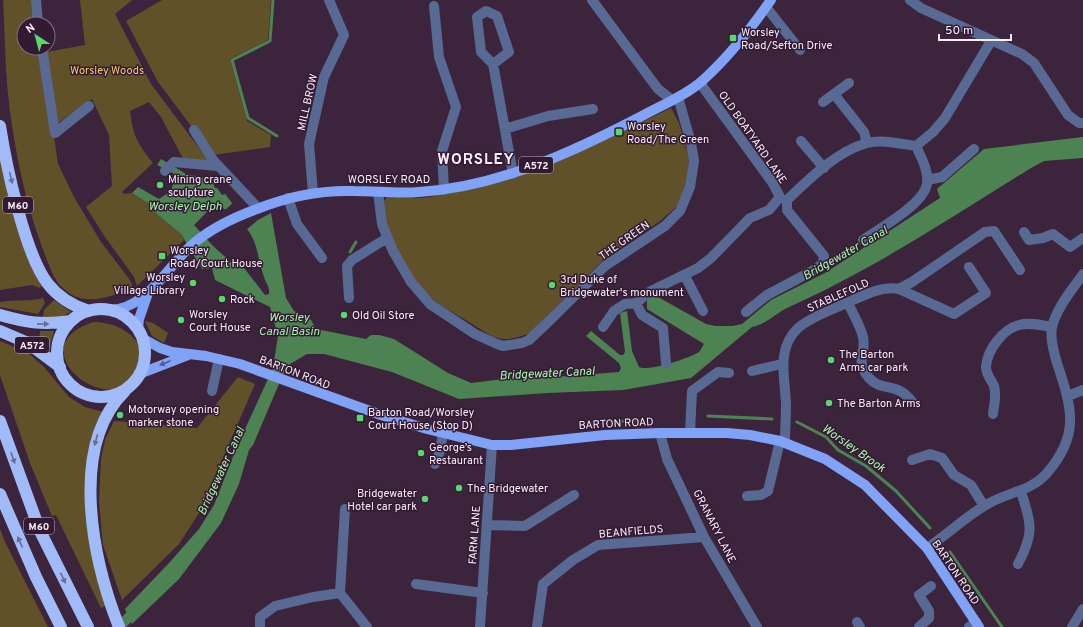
<svg xmlns="http://www.w3.org/2000/svg" width="1083" height="627" viewBox="0 0 1083 627" font-family="Overpass,sans-serif">
<rect width="100%" height="100%" fill="#3c253c"/>
<path fill="#615129" d="M3,0h31l3,24h-13v24h17l17,116 16,33 27,45 29,38 3,8c-18,7 -42,17 -61,7 -4,-3 -11,-8 -14,-12 -7,-10 -11,-24 -16,-36 -17,-46 -27,-95 -33,-144 -4,-34 -4,-69 -6,-103z
M80,0h52l-17,14 36,70 57,76 -20,8 -27,-51 -12,-15 -19,9c3,25 7,32 23,52l-31,29 2,2 8,-1 16,10 3,6 30,25 3,6 -47,46 -3,-9 -29,-40 -19,-30 26,-21 -3,-51 -17,-36 -34,24 -11,-71 38,-7z
M162,0h109l-3,40 -38,19 17,62 24,14 -1,12 -57,8 -55,-73 -32,-61z
M671,108l8,15 10,35 -2,21 -4,15 -7,13 -16,14 -57,39 -73,73c-31,12 -35,5 -61,-11 -13,-8 -27,-15 -39,-25 -22,-19 -44,-64 -48,-93l5,-7c11,-1 20,1 30,1 9,0 19,-2 28,-4 80,-14 153,-50 226,-86z
M0,152c10,38 20,103 42,134l-2,2 -8,-3 -32,5z
M43,298l2,5 -7,11 -38,-7v-5c14,-3 28,0 43,-4z
M54,300l17,12 -10,5 -19,3 2,-10z
M145,321l8,2 15,10 -4,10 -12,-7z
M94,322c27,0 60,21 43,51 -28,50 -121,-27 -43,-51z
M40,331h14l-5,18 -10,-7z
M0,341l28,12 16,14 25,30 16,10 18,5 -9,17 -5,22 -4,25 21,130 -5,2 -45,-93 -4,1 -22,-53 -30,-88z
M238,377l17,7 -56,129 -20,31 -57,56 -19,-55 -4,-44 2,-42 4,-19 9,-19 83,7z
M0,529l5,13 43,85h-48z"/>
<path fill="#4d8353" fill-rule="evenodd" d="M1083,137v21l-39,3 -13,7c-79,49 -157,101 -242,139 -13,6 -22,17 -37,20l-61,51 -68,12 -76,3 -88,6 -67,-27 -68,-18h-17l-17,10 -6,8 -31,73 -4,5 -10,34 -18,39 -42,56 -47,45 -7,-15 44,-46 30,-34 15,-24 22,-56 37,-81 5,-32 -8,-29 -55,-27 -3,-12 -10,1 -21,-35 -30,-25 -3,-6 -16,-10 6,-6 21,12 12,-8 4,-13 -2,-5 -16,-8 4,-6 25,15 18,4 5,4 3,-1 3,7h2l5,7 3,-1 7,9 26,17 13,-7 15,85 8,13 17,9 5,9 50,10 5,-4h8l15,4 54,34 23,10 65,-8 43,2 15,-3 25,-2 2,-4 -2,-5 -33,-27 5,-5 29,24h3l2,-3 -5,-39 7,-2 5,40 7,16c10,5 50,-9 60,-15 2,-2 3,-5 5,-8l-57,-35v-9l4,-7 55,31 9,2h18l9,-2 29,-24 54,-27 115,-75 -3,-9 47,-40zM215,205c10,3 15,7 23,14 22,21 17,33 26,58 2,7 6,9 5,17l-4,1 -21,-27 -11,-4 -20,-18 -19,-21c8,-7 12,-14 21,-20z"/>
<path fill="#3c253c" d="M234,202l24,18 -12,10 -21,-20z"/>
<g fill="none" stroke-linecap="round" stroke-linejoin="round">
<path stroke="#4d8353" stroke-width="3" d="M273,0l-3,41 -38,19 16,58 29,18
M350,252l6,-10
M708,416l64,3
M614,422l24,-2
M797,422l29,15 12,13 28,16 30,25 34,37
M950,552l52,75"/>
<path stroke="#4d8353" stroke-width="10" d="M119,627l18,-18"/>
<path stroke="#586993" stroke-width="10" d="M36,0l2,24
M592,0l66,89 14,11
M910,0l11,8 101,46 12,9 34,52 11,8h4
M434,6l5,51 17,50 -14,44 2,39
M766,7l34,43
M42,48l13,85
M493,64l16,-12 -12,-36 -11,-5 -9,6 4,35 12,12 20,110
M834,94l30,38 3,11
M823,102l26,-19
M505,129l43,-13 45,-7
M194,130l19,30 45,48
M55,133l34,-27
M801,141l23,27
M165,171l9,-9 44,4
M927,180l15,-3 32,-28
M378,192l4,32 11,27 18,31 19,22 45,30 22,10 6,2 19,-3 7,-3 17,-16 59,-58 60,-40 15,-15 10,-24 4,-26 -3,-18 -13,-46
M313,193l-4,-49 15,-67 20,-42 -15,-35
M288,198l9,26 25,34
M1024,232l5,8 14,-2 10,-4 17,13 13,-9
M863,240c17,-12 60,-35 64,-56 2,-13 -6,-27 -11,-38
M685,276l18,35
M899,289l13,-7 73,-50 9,-1 26,39
M349,298l-2,-32 5,-6 35,-22
M636,303l6,12 21,13 3,35
M848,303c5,11 12,22 15,34 4,16 -9,24 6,41 14,15 27,2 44,25
M746,312l21,-17 49,-26 7,-6 1,-7 -37,-46v-10c22,-21 50,-49 80,-57 15,-4 34,1 49,3l17,-14 12,-14 46,-77
M603,327l11,-16 11,-7 11,-1 15,-12 47,-23 13,-10 39,-40 19,-8 11,-13 -8,-15 -72,-99
M752,371l30,-7
M212,391l7,-32
M1068,396l15,-6
M993,414c1,-10 4,-18 1,-28 -3,-7 -8,-11 -8,-19 1,-17 17,-38 33,-42 10,-3 23,0 33,2
M660,433l7,26 37,78 53,90
M690,433l2,-42 26,-19 11,1
M785,443c0,-13 1,-26 1,-39 -1,-27 -10,-55 12,-76 13,-11 31,-17 46,-24 17,-7 37,-19 55,-15l55,25 32,-21 -17,-26
M912,460l18,-6 12,4 12,17 17,10 13,21
M435,464l5,-13 3,-18
M747,496l14,-1 7,-4 12,-50
M487,525l38,1 49,-31
M927,548c20,-13 38,-31 59,-43 20,-13 45,-13 61,-32 33,-38 25,-64 11,-107 -4,-12 -8,-28 -6,-39 5,-20 20,-37 31,-53
M1018,564c16,-30 14,-40 3,-72
M416,584l67,9
M340,593l5,-84
M857,622l3,5
M260,627v-10l15,-11 38,-9 27,-4 27,34
M480,627l12,-182
M537,627l6,-43 30,-24 25,-15 106,-8
M919,627l10,-9v-7l-10,-16 12,-9
M969,627l7,-5
M1072,627l11,-18"/>
<path stroke="#80a2f7" stroke-width="10" d="M109,310c38,0 59,-45 85,-67 18,-15 41,-26 63,-34 32,-13 64,-19 97,-18 22,0 44,3 65,1 79,-5 154,-40 223,-76 20,-11 43,-20 60,-35 27,-24 48,-51 69,-81
M138,329l1,-10 9,-26
M142,338l18,10 12,4 34,4 34,8 141,51 46,14 65,16h19l94,-10 55,-2h67l23,2 30,6 45,18 40,26 62,63 52,79
M139,374l49,-19"/>
<path stroke="#a1bbf9" stroke-width="12" d="M0,126c6,39 25,129 48,158 11,14 25,22 41,27
M57 353a44 44 0 1 1 88 0a44 44 0 1 1-88 0Z
M0,315c28,8 43,10 71,6
M0,331l28,12 32,24
M0,421l40,110 48,96
M0,494l36,83 25,50
M119,627c-26,-66 -51,-180 6,-236"/>
</g>
<defs><path id="oneway-solid" d="M-6-.8H1V-3.2L6.5 0L1 3.2V.8H-6Z"/></defs>
<g fill="#6a6b96">
<use href="#oneway-solid" transform="translate(11 178) rotate(77)"/>
<use href="#oneway-solid" transform="translate(43 324) rotate(1)"/>
<use href="#oneway-solid" transform="translate(96 440) rotate(105)"/>
<use href="#oneway-solid" transform="translate(13 458) rotate(71)"/>
<use href="#oneway-solid" transform="translate(20 542) rotate(-114)"/>
<use href="#oneway-solid" transform="translate(63 578) rotate(65)"/>
</g>
<use fill="#55588b" href="#oneway-solid" transform="translate(165 363) rotate(157)"/>
<g fill="#5bd56e" stroke="#321b32" stroke-width="1.5">
<rect x="729" y="34" width="8" height="8" rx="2"/>
<rect x="615" y="128" width="8" height="8" rx="2"/>
<circle cx="160" cy="185" r="4"/>
<rect x="158" y="252" width="8" height="8" rx="2"/>
<circle cx="193" cy="283" r="4"/>
<circle cx="552" cy="285" r="4"/>
<circle cx="222" cy="299" r="4"/>
<circle cx="344" cy="315" r="4"/>
<circle cx="181" cy="320" r="4"/>
<circle cx="831" cy="360" r="4"/>
<circle cx="829" cy="403" r="4"/>
<circle cx="120" cy="415" r="4"/>
<rect x="356" y="414" width="8" height="8" rx="2"/>
<circle cx="421" cy="453" r="4"/>
<circle cx="459" cy="488" r="4"/>
<circle cx="425" cy="499" r="4"/>
</g>
<g text-anchor="middle" stroke-width="3" stroke-linejoin="round" paint-order="stroke">
<g fill="#321b32" stroke="#bfaebf" stroke-width="1">
<rect x="519" y="157" width="34" height="16" rx="3"/>
<rect x="3" y="197" width="30" height="16" rx="3"/>
<rect x="15" y="337" width="34" height="16" rx="3"/>
<rect x="24" y="518" width="30" height="16" rx="3"/>
</g>
<g font-size="10" font-weight="bold" fill="#fcedfc">
<text x="536" y="169">A572</text>
<text x="18" y="209">M60</text>
<text x="32" y="349">A572</text>
<text x="39" y="530">M60</text>
</g>
<g font-size="11" fill="#fcedfc" stroke="#321b32" text-anchor="start">
<text x="741" y="36">Worsley<tspan x="741" dy="13">Road/Sefton Drive</tspan></text>
<text x="627" y="130">Worsley<tspan x="627" dy="13">Road/The Green</tspan></text>
<text x="168" y="183">Mining crane<tspan x="168" dy="13">sculpture</tspan></text>
<text x="170" y="254">Worsley<tspan x="170" dy="13">Road/Court House</tspan></text>
<text x="185" y="281" text-anchor="end">Worsley<tspan x="185" dy="13">Village Library</tspan></text>
<text x="560" y="283">3rd Duke of<tspan x="560" dy="13">Bridgewater's monument</tspan></text>
<text x="230" y="303">Rock</text>
<text x="189" y="318">Worsley<tspan x="189" dy="13">Court House</tspan></text>
<text x="352" y="319">Old Oil Store</text>
<text x="839" y="358">The Barton<tspan x="839" dy="13">Arms car park</tspan></text>
<text x="837" y="407">The Barton Arms</text>
<text x="128" y="413">Motorway opening<tspan x="128" dy="13">marker stone</tspan></text>
<text x="368" y="416">Barton Road/Worsley<tspan x="368" dy="13">Court House (Stop D)</tspan></text>
<text x="429" y="451">George’s<tspan x="429" dy="13">Restaurant</tspan></text>
<text x="467" y="492">The Bridgewater</text>
<text x="417" y="497" text-anchor="end">Bridgewater<tspan x="417" dy="13">Hotel car park</tspan></text>
</g>
<g font-size="11" fill="#f6cd6d" stroke="#321b32">
<text x="107" y="74">Worsley Woods</text>
</g>
<g font-size="11" fill="#fcedfc" stroke="#321b32">
<text transform="translate(307 102) rotate(-77)" y="4">MILL BROW</text>
<text transform="translate(753 137) rotate(55)" y="4">OLD BOATYARD LANE</text>
<text x="389" y="183">WORSLEY ROAD</text>
<text transform="translate(624 240) rotate(-35)" y="4">THE GREEN</text>
<text transform="translate(838 295) rotate(-24)" y="4">STABLEFOLD</text>
<text transform="translate(295 372) rotate(21)" y="4">BARTON ROAD</text>
<text transform="translate(616 423) rotate(-3)" y="4">BARTON ROAD</text>
<text transform="translate(715 526) rotate(63)" y="4">GRANARY LANE</text>
<text transform="translate(631 531) rotate(-5)" y="4">BEANFIELDS</text>
<text transform="translate(474 535) rotate(-86)" y="4">FARM LANE</text>
<text transform="translate(956 572) rotate(56)" y="4">BARTON ROAD</text>
</g>
<g font-size="12" font-style="italic" fill="#a9f8b0" stroke="#321b32">
<text x="185" y="210">Worsley Delph</text>
<text transform="translate(845 253) rotate(-30)" y="4">Bridgewater Canal</text>
<text x="289" y="321">Worsley<tspan x="289" dy="14">Canal Basin</tspan></text>
<text transform="translate(547 373) rotate(-3)" y="4">Bridgewater Canal</text>
<text transform="translate(854 448) rotate(35)" y="4">Worsley Brook</text>
<text transform="translate(221 471) rotate(-65)" y="4">Bridgewater Canal</text>
</g>
<g font-size="15" font-weight="bold" letter-spacing="1" fill="#fcedfc" stroke="#321b32">
<text x="476" y="164">WORSLEY</text>
</g>
</g>
<g transform="translate(36 36) rotate(324)"><circle r="19" fill="#321b32" stroke="#836f83"/>
<path d="M0-3L7 15L0 10L-7 15Z" fill="#5bd56e"/>
<text y="-6" font-size="11" font-weight="bold" text-anchor="middle" fill="#fcedfc">N</text>
</g>
<path d="M939 34v6h72v-6" fill="none" stroke="#fcedfc" stroke-width="2"/>
<text x="945" y="34" font-size="12" fill="#fcedfc" stroke="#321b32" stroke-width="3" paint-order="stroke">50 m</text>
</svg>
